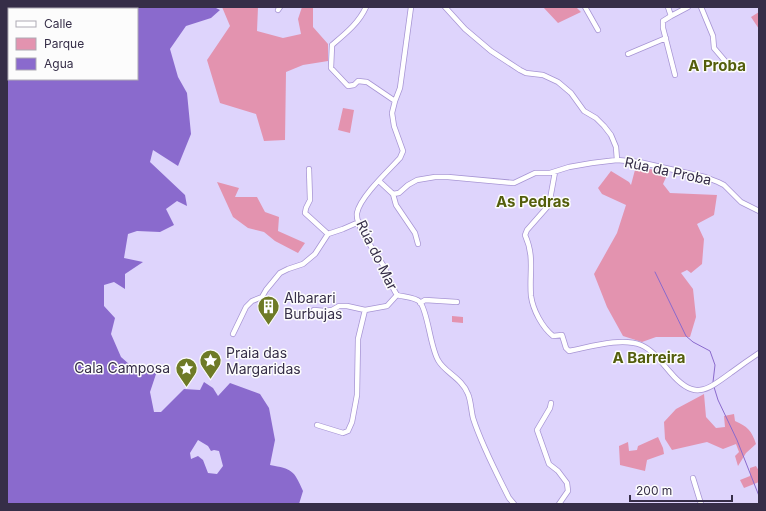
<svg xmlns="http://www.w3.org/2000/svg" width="766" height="511" viewBox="0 0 766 511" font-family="Inter,sans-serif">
<rect width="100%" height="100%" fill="#ded4fc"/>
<path fill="#e393af" d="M222,7h36l-1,24 26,7 18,-4 -3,-15 4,-12h11v20l15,17v17l-25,4 -17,7 -1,68 -21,1 -8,-27 -36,-11 -13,-43 23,-34z
M543,7h33l5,5 -23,11z
M759,12v17l-8,-12z
M343,108l11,2 -4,23 -12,-3z
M636,166l32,7 -5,11 7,9 47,2 -3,20 -17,9 7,15 -2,25 -11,9 -4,-3 -6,3 12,16 3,28 -6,20h-34l-14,5 -19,-6 -16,-29 -13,-33 23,-41 9,-28 -24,-11 -4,-6 13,-17 18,11 2,3z
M217,182l22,6 -4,9h22l8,15 14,5 -1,14 27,12 -7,10 -23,-12 -11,-9 -16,-4 -15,-11z
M452,316l11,1v6l-11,-1z
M704,394l2,23 10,11 9,-1 -1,-11 10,-2 1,7c12,5 17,10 21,23l-10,9 -8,13 -3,-10 4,-4 -3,-8 -13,5 -16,-7 -35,8 -7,-11 -1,-17 12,-13z
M658,437l5,11 1,6 -17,6 -2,11 -25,-6 -1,-19 9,-4 1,9 8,-1 1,-4z
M756,466l3,5v11l-15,6 -4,-8 10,-4v-8z"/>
<path fill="#8a6acd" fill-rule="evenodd" d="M52,7h162l6,3 -9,8 -25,8 -16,23 8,28 9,16 4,41 -13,32 -25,-16 -3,12 35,33 2,11 -10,-5 -11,8 8,16 -14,7 -23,-1 -9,3 -4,24 19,4 -18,12v15l-11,-7 -10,3v21l11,12 -4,16 10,23 17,15 19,-1 -7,21 4,20h7l23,-23 16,1 4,-8 9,6 5,8 12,-13 30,11 9,14 6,32 -5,25c22,4 24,5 33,26l-4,13h-292v-461l2,1v35h128v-70h-86zM198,440l10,6 3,5 3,-1 5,1 4,15 -6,8 -9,-1 -5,-13 -5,-4 -7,3 -1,-6z"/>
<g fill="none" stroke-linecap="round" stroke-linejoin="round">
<path stroke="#8a6acd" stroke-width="1" d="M655,272l31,64 7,6 17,9 5,14 -2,17
M714,387l4,13 19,40 22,56"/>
<defs>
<path id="minor" d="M17,7v1
M366,7c-7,16 -21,27 -34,38l-1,23 17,18 6,-1 4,-4 9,1 28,19
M411,7l-11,81 -5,13 -3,12 2,13 9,25 -3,7c-11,12 -40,39 -43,55 -2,13 19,40 26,52 5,10 8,21 14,30 6,2 18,2 23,7 8,10 10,44 18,58 6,12 24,18 30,34 3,7 3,16 5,24 9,28 23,54 36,80l5,6
M445,7l20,22 26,22 29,19 6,3 17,2 15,7 13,11 13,18 12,7 8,8 7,9 5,12 1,13 22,2 66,15 13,5 6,3 17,17 18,9
M585,7l13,23
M668,7l3,9 -8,5v7l12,47
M701,7l12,29 1,12 17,20
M278,10l2,-3
M671,16l17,-9
M628,54l38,-16
M309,169l1,31 -4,8 -1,5 23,21
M555,172l-6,33 -22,25 -2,5c10,22 4,38 6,61 2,14 11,31 22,40l9,-1 4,13 3,3c21,-4 52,-14 72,-6 12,5 21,18 29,27 24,29 36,19 62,0 8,-6 18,-13 27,-19
M379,181l14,13 3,11 19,28 3,11
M393,194l6,-1 9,-8 9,-5 18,-3h13l66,6 21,-10h15l19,-6 23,-4 25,-3
M420,303l5,-3 32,2
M314,310l10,1 8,-1 7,-4h8l18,4 22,-4 10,-11
M233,334l13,-27 6,-6 10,-4 4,-7 14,-17 8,-4 15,-5 12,-10 13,-20 15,-5 16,-7
M551,403l-1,5 -13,22 12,34 9,7 9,12 1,8 -9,13
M317,425l26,8 5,-2 4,-9 5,-27 1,-56 7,-29
M693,478l8,26"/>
</defs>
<use href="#minor" stroke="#a795d4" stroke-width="6"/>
<use href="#minor" stroke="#fff" stroke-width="4.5"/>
</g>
<defs>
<symbol id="building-pin" viewBox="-11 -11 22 30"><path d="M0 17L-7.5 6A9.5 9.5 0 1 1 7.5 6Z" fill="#6e7a26" stroke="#fcfcfc"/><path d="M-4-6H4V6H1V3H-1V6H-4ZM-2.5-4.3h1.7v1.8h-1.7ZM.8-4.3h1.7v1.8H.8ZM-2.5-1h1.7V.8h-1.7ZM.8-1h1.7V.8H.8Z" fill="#fff"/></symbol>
<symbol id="sight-pin" viewBox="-11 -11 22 30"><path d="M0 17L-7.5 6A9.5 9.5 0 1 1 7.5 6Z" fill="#6e7a26" stroke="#fcfcfc"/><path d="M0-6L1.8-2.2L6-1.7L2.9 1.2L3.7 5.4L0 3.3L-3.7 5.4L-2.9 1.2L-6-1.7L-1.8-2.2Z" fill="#fff"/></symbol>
</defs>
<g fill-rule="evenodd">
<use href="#building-pin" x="256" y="294" width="25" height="34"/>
<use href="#sight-pin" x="198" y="348" width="25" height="34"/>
<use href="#sight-pin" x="174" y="356" width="25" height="34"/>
</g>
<g text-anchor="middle" stroke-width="3" stroke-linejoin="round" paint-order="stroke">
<g font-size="14" fill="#362e48" stroke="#fcfcfc">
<text transform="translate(668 171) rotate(12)" y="5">Rúa da Proba</text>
<text transform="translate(377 255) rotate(64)" y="5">Rúa do Mar</text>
</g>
<g font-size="14" fill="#362e48" stroke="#fcfcfc" text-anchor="start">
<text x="284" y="303">Albarari<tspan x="284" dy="16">Burbujas</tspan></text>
<text x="226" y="358">Praia das<tspan x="226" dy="16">Margaridas</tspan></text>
<text x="170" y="373" text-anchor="end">Cala Camposa</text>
</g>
<g font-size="15" font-weight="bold" fill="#545e0c" stroke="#fcfcfc">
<text x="717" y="71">A Proba</text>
<text x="533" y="207">As Pedras</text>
<text x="649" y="363">A Barreira</text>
</g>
</g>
<rect width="766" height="511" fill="none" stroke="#362e48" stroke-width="16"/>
<rect x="8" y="8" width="130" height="72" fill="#fcfcfc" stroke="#adaab4"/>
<rect x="16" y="21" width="20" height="6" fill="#ffffff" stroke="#adaab4"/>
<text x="44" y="28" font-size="12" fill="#362e48">Calle</text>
<rect x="16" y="38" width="20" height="12" fill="#e393af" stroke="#adaab4"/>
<text x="44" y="48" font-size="12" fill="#362e48">Parque</text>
<rect x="16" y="58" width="20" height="12" fill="#8a6acd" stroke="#adaab4"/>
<text x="44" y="68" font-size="12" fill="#362e48">Agua</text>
<path d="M630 495v6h102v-6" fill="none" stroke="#362e48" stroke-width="2"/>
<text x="636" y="495" font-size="12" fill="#362e48" stroke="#fcfcfc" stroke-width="3" paint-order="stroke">200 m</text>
</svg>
